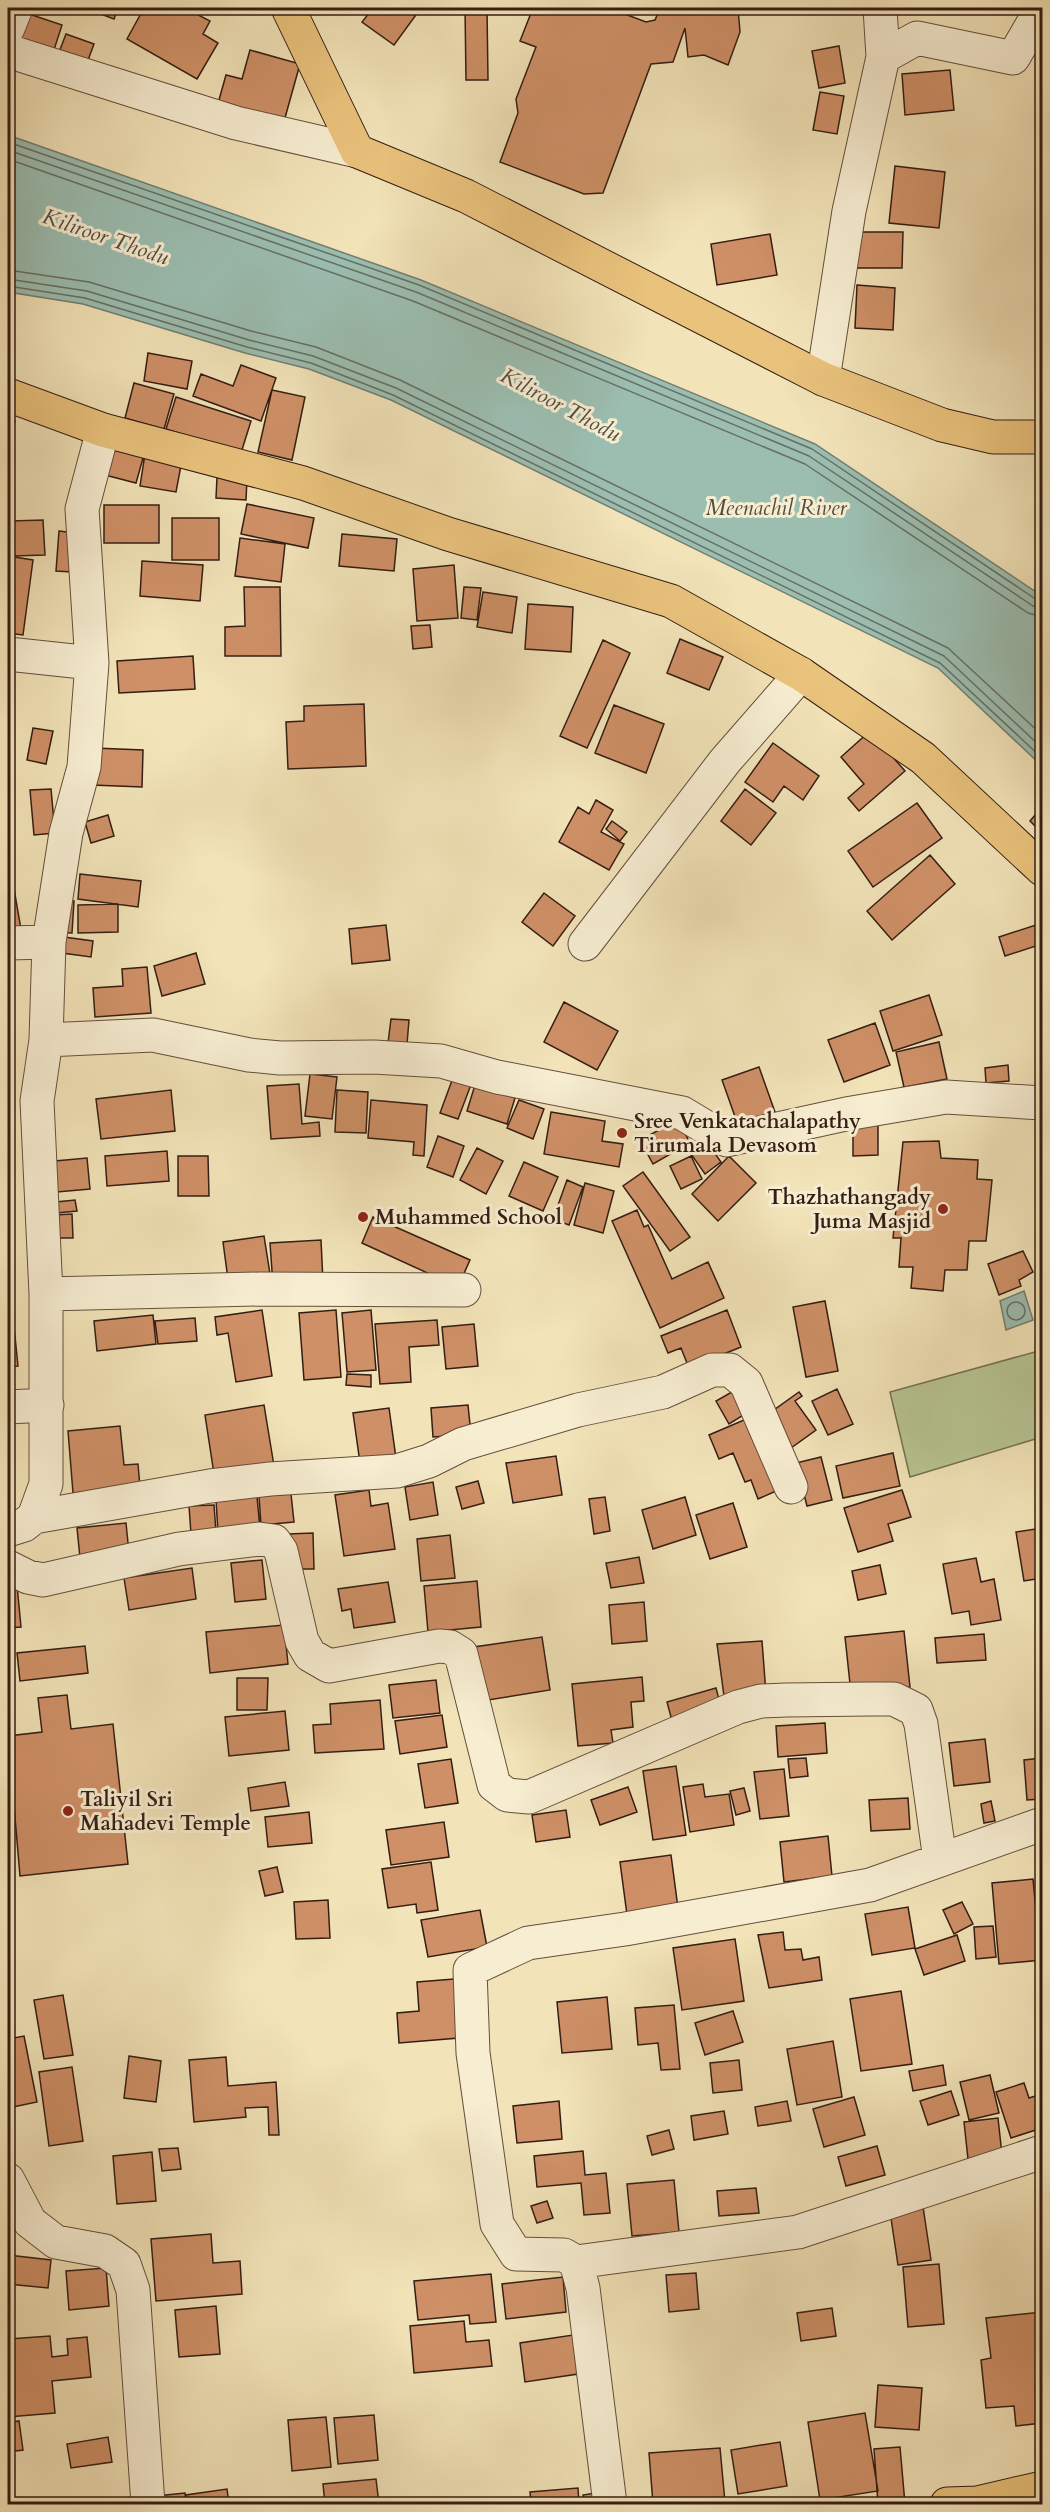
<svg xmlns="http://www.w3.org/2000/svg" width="1050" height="2512" viewBox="0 0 1050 2512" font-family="Cardo,serif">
<rect width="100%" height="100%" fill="#f2e3b8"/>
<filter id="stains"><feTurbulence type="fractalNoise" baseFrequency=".00333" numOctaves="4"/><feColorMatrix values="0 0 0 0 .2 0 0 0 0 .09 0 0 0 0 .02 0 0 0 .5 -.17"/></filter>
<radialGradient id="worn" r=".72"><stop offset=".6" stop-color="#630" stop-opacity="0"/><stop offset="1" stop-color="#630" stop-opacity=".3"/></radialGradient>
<path fill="#b7c492" stroke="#767052" stroke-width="1.5" d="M1042,1350v87l-132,40 -20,-85z"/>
<path fill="#9bbeb1" stroke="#727e72" stroke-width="1.5" d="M8,135l413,145 394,164 227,152v170l-104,-98 -547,-268 -82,-31 -64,-16 -162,-49 -75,-12z
M1024,1291l9,29 -27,10 -6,-29z"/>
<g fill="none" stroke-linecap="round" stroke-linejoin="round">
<path stroke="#686e62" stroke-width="1.5" d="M8,142l411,143 393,164 225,151 5,1
M8,150l408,142 393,164 224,150 9,2
M8,159l405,142 392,163 223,149 14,4
M8,270l81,12 162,49 65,16 84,33 548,268 94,87
M8,279l79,12 162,49 64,16 83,32 548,268 98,92
M8,286l77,12 162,49 64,16 82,32 547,268 102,95
M1007 1311a9 9 0 1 1 18 0a9 9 0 1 1-18 0Z"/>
</g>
<path fill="#cf9067" stroke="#341d13" stroke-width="1.5" d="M85,8h33l-4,11z
M144,8h41l25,13 -7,13 15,9 -21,36 -70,-40z
M373,8h48l-27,37 -32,-23z
M465,8h22l1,72h-22z
M533,8h76l37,14 9,-2 5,-12h78l2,24 -12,33 -24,-10 -16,2 -3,-29 -12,34 -22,2 -48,129 -19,1 -84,-32 18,-49 -2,-14 20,-52 -16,-6z
M20,11l42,14 -11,34 -42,-14z
M66,34l28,10 -10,27 -28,-11z
M839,46l6,37 -26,5 -7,-37z
M250,50l50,14 -17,61 -66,-18 9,-32 16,4z
M950,70l4,40 -49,5 -3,-41z
M820,92l24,4 -7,38 -24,-4z
M895,166l50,6 -6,56 -50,-5z
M857,232h46l-1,36h-45z
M770,234l7,41 -60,10 -6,-41z
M857,285l38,3 -2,42 -38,-2z
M148,353l44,8 -5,28 -43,-8z
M241,365l35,13 -15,43 -68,-25 8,-22 32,12z
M134,383l40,11 -10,35 -39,-11z
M272,390l33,7 -13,63 -34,-8z
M176,397l75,24 -10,32 -75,-24z
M8,419l7,2 -7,30z
M110,441l35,10 -9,32 -35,-9z
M145,454l37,6 -6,32 -36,-6z
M217,477l30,2 -1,21 -30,-2z
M247,504l67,14 -6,30 -67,-14z
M104,505h55v38h-55z
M172,518h47v42h-47z
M43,520l2,35 -32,1 -2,-35z
M59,531l16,2 -3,39 -16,-1z
M342,534l55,5 -3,32 -55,-5z
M240,538l45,6 -4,38 -46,-6z
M8,556l25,4 -10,75 -15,-2z
M142,561l61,4 -3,36 -60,-5z
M454,565l4,53 -41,3 -4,-52z
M244,587h36l1,69h-56v-29l20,-1z
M464,587l17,1 -4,32 -16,-2z
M483,592l34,5 -5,36 -35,-6z
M528,604l45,3 -2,45 -46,-3z
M430,625l2,22 -19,2 -2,-23z
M680,639l43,18 -14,33 -42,-17z
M603,640l27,13 -43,95 -27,-12z
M193,656l2,33 -76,4 -2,-32z
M364,704l2,62 -78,3 -2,-47 18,-1v-15z
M614,705l50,19 -18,49 -51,-20z
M33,728l20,3 -7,33 -19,-4z
M870,731l35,40 -46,40 -11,-13 16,-14 -23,-27z
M773,743l46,33 -16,24 -19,-14 -11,16 -28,-20z
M94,748l49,2 -1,37 -50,-2z
M51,789l4,44 -21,2 -4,-45z
M745,789l31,24 -25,32 -30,-24z
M596,800l17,10 -12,22 23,12 -15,26 -50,-28 19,-35 11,7z
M917,803l25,35 -69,49 -25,-36z
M1042,807v26l-12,-12z
M108,815l6,21 -23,7 -6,-21z
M612,821l15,11 -7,9 -14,-12z
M8,854l14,81 -14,2z
M930,855l25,29 -63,56 -25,-29z
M80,874l61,7 -3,26 -60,-8z
M544,893l31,23 -22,30 -31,-24z
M59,900l15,1 -2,32 -16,-1z
M118,904v28l-40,1v-28z
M1042,923v21l-37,12 -6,-19z
M386,925l4,35 -38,4 -3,-35z
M64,937l29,4 -2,16 -29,-4z
M196,953l9,31 -43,12 -8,-30z
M147,967l4,46 -56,4 -2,-29 30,-2 -1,-17z
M8,971h6v40h-6z
M929,995l13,40 -49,16 -13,-40z
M564,1002l54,29 -21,39 -53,-28z
M391,1019l18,1 -2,24 -19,-1z
M875,1023l15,42 -46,17 -16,-42z
M939,1042l8,37 -47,9 4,-1 -8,-35z
M1008,1065l1,16 -23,2 -1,-15z
M759,1067l16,45 -37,13 -16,-45z
M310,1074l27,3 -5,42 -27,-3z
M454,1075l18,7 -14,37 -18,-6z
M299,1084l3,40 17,-2 1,14 -49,3 -4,-53z
M475,1085l40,13 -8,26 -40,-13z
M171,1090l4,41 -74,8 -5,-40z
M337,1090l31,2 -2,41 -31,-1z
M371,1100l56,5 -3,51 -11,-1 1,-13 -46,-4z
M519,1100l25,9 -11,30 -26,-11z
M551,1112l54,9 -3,20 21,3 -4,23 -75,-13z
M678,1120l12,23 -37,21 -13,-24z
M878,1122v33l-25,1v-33z
M438,1136l26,10 -11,31 -26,-10z
M939,1141l2,17 37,2 -1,19 15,1 -6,61h-17l-2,29h-22l-2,21 -32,-3 2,-21h-14l2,-29h-8l10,-96z
M707,1142l14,20 -16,12 -14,-20z
M477,1148l26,13 -17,33 -26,-14z
M167,1151l2,30 -62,5 -2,-30z
M178,1156h30l1,40h-31z
M691,1156l11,23 -21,10 -11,-23z
M729,1156l27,27 -38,38 -26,-27z
M87,1158l3,31 -33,3 -2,-31z
M524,1162l34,15 -15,34 -34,-15z
M643,1172l47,65 -20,14 -47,-65z
M567,1180l16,7 -14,38 -16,-6z
M585,1183l29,8 -11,42 -29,-8z
M75,1200l2,11 -20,2 -1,-11z
M637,1210l7,17 4,-2 24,54 36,-17 16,36 -64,30 -48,-107z
M72,1214l1,24h-17l-1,-23z
M373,1217l97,43 -12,27 -96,-44z
M264,1236l7,44 -42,7 -6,-45z
M321,1240l2,42 -50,3 -3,-42z
M1023,1251l10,21 -14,8 2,6 -22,9 -11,-31z
M825,1301l13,70 -32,6 -13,-70z
M262,1310l10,66 -36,6 -8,-49 -11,2 -2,-18z
M336,1310l5,67 -37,3 -5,-67z
M371,1310l5,60 -29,2 -5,-59z
M727,1310l14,37 -52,21 -8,-20 -13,5 -7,-17z
M153,1315l3,29 -59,7 -3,-30z
M13,1316l5,50 -10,1v-50z
M195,1318l2,23 -39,3 -3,-23z
M437,1320l2,25 -30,2 2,35 -31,2 -5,-60z
M474,1324l4,42 -32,3 -4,-42z
M347,1374l24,1v12l-25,-2z
M737,1389l13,22 -21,13 -13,-23z
M837,1389l16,35 -25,11 -16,-34z
M799,1392l3,4 -7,5 21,29 -25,18 -24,-33z
M264,1405l12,73 -60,9 -11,-72z
M468,1405l3,29 -38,3 -2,-29z
M389,1408l7,50 -36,5 -7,-50z
M751,1417l25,74 -18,8 -7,-19 -6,2 -12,-29 -14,6 -10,-24z
M120,1426l4,39 14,-1 2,23 -67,6 -5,-62z
M893,1453l7,33 -57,12 -7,-32z
M556,1456l6,39 -49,8 -7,-40z
M821,1457l11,43 -25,6 -11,-43z
M478,1481l6,22 -22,6 -6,-22z
M433,1482l5,33 -28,5 -5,-33z
M369,1490l2,16 17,-3 7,46 -51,7 -9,-61z
M902,1490l9,27 -23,7 5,17 -35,11 -14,-44z
M291,1494l3,28 -33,3 -2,-29z
M257,1497l3,32 -42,3 -2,-32z
M605,1497l5,34 -16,3 -5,-35z
M685,1497l11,38 -43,14 -11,-39z
M733,1503l14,44 -37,12 -14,-44z
M214,1505l2,27 -25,2 -2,-28z
M126,1523l3,30 -49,5 -3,-30z
M1042,1528v50l-18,3 -8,-49z
M313,1533l1,36h-25l-1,-35z
M450,1535l5,43 -34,3 -4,-42z
M639,1557l5,26 -33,5 -5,-25z
M976,1558l5,24 13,-3 7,41 -30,5 -2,-14 -17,3 -9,-50z
M262,1560l4,39 -31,3 -4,-39z
M880,1565l6,29 -28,6 -6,-29z
M192,1568l4,31 -67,11 -5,-32z
M477,1581l4,46 -53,5 -4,-46z
M388,1582l7,40 -41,6 -3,-19 -9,2 -4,-22z
M17,1585l4,42 -13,1v-42z
M644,1602l3,39 -35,3 -3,-39z
M284,1625l4,39 -78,9 -4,-41z
M904,1631l6,56 -59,6 -6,-56z
M984,1634l2,26 -49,3 -2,-25z
M542,1637l8,53 -68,11 -8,-54z
M762,1641l5,66 -41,4 -9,-67z
M85,1646l3,27 -68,8 -3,-28z
M642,1677l2,24 -13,1 2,25 -22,3 2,13 -35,3 -6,-62z
M237,1678h31l-1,32h-30z
M436,1680l4,33 -47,5 -4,-33z
M716,1688l8,31 -49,13 -8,-30z
M67,1695l4,34 42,-5 15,140 -108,12 -12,-140 34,-4 -4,-34z
M380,1700l4,49 -69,4 -2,-28 18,-1 -1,-20z
M285,1711l4,39 -60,6 -4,-39z
M442,1715l5,32 -47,7 -5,-33z
M825,1723l2,30 -49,4 -2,-31z
M985,1739l5,43 -36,4 -5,-43z
M806,1758l2,18 -18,2 -2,-19z
M1042,1758v41l-15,1 -3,-40z
M451,1759l7,44 -33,5 -7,-44z
M676,1766l10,69 -33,5 -10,-69z
M784,1769l5,47 -29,3 -6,-47z
M285,1782l4,24 -38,5 -3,-23z
M703,1784l2,13 24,-3 5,31 -44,7 -7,-45z
M628,1787l9,25 -37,13 -9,-25z
M744,1788l6,23 -14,4 -6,-24z
M908,1798l2,31 -39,2 -2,-31z
M991,1801l4,20 -11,2 -3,-19z
M566,1810l4,27 -34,5 -4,-27z
M309,1812l3,31 -44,4 -3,-30z
M444,1822l5,35 -58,8 -5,-35z
M828,1836l4,40 -48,6 -4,-40z
M671,1855l7,53 -51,7 -7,-53z
M431,1862l7,48 -21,3 -1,-9 -28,4 -6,-39z
M277,1867l6,25 -18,4 -6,-25z
M1033,1879l3,32 6,-1v50l-43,4 -7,-81z
M328,1900l2,38 -34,1 -2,-37z
M962,1902l11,22 -19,10 -11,-24z
M908,1907l7,41 -43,7 -7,-41z
M480,1910l7,37 -59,10 -7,-37z
M993,1926l3,31 -20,2 -2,-32z
M783,1932l2,18 16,-1 2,11 16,-3 3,23 -53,8 -11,-53z
M957,1935l8,26 -41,14 -9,-26z
M735,1939l9,62 -62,9 -9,-62z
M454,1979l5,59 -60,5 -2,-30 22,-2 -2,-29z
M901,1991l11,73 -51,7 -11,-72z
M63,1995l10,60 -29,4 -10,-59z
M607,1997l5,52 -50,4 -5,-51z
M674,2005l6,64 -19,1 -3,-27 -20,2 -3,-37z
M733,2011l10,31 -38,13 -10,-32z
M24,2036l13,66 -29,6v-69z
M833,2041l9,56 -45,8 -10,-56z
M129,2056l32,5 -5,41 -32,-4z
M226,2057l2,29 48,-4 3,53h-10l-1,-28 -23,1 1,9 -52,5 -5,-62z
M739,2060l3,30 -29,3 -3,-30z
M943,2065l3,20 -33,6 -4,-20z
M72,2067l11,74 -34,5 -10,-74z
M990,2075l9,38 -30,7 -9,-38z
M1024,2083l5,15 13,-4v34l-31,10 -15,-46z
M951,2091l8,24 -31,10 -8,-24z
M854,2097l11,38 -41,12 -11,-38z
M559,2101l3,38 -45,4 -4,-37z
M787,2101l4,20 -33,5 -3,-19z
M724,2111l4,23 -34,6 -3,-24z
M998,2118l4,37 -34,4 -4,-37z
M669,2130l5,19 -22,6 -5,-19z
M877,2146l8,29 -39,11 -8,-29z
M178,2148l3,21 -19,2 -3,-22z
M583,2151l2,24 21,-2 4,40 -26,2 -3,-32 -44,4 -3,-31z
M152,2152l4,49 -39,3 -4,-48z
M674,2180l5,52 -47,4 -5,-52z
M756,2188l3,25 -40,3 -2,-25z
M922,2200l9,60 -33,5 -9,-60z
M547,2201l6,17 -16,5 -6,-17z
M211,2234l2,29 27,-2 2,33 -86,7 -5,-62z
M8,2255l43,5 -3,28 -40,-4z
M939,2264l5,60 -36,3 -5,-60z
M106,2268l3,38 -40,4 -3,-39z
M696,2273l3,36 -30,3 -3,-37z
M491,2274l5,48 -26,2 -1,-9 -51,5 -4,-39z
M563,2277l3,35 -60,7 -4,-35z
M216,2306l4,48 -41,3 -4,-47z
M832,2308l4,28 -35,5 -4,-28z
M1042,2312v111l-26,3 -2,-20 -28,2 -5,-48 10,-2 -5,-40z
M464,2321l2,21 23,-2 3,26 -78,7 -4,-47z
M573,2335l5,39 -53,8 -5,-39z
M50,2336l2,21 16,-2 -1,-16 20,-2 4,40 -39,4 3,32 -47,4v-33l5,-1 -4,-44z
M878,2385l44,3 -3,42 -44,-3z
M865,2413l13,78 -58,9 -12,-78z
M374,2415l4,45 -40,4 -4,-46z
M326,2417l5,50 -39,4 -4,-51z
M19,2421l4,29 -15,2v-29z
M108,2437l4,25 -41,6 -4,-24z
M780,2442l7,44 -49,8 -7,-44z
M900,2447l5,57h-27l-4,-55z
M720,2448l5,54 -72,2 -4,-51z
M376,2479l3,25h-54l-2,-20z
M578,2488l1,16h-48l-1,-12z
M227,2489l2,15h-41l-2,-9z
M601,2492l2,12h-18l-2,-9z
M185,2493l1,11h-30v-8z"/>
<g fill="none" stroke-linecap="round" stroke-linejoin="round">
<defs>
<path id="minor" d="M880,8l3,49
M8,28l8,-20
M8,51l228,72 121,28
M823,379l26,-168 34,-154 34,-19 96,20 29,-50
M8,654l84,9
M8,943l41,-1
M585,944l140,-183 76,-87
M46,1040l107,-5 96,20 31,3 94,-1 67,4 56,16 185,36 45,27 119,-26 100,-17 96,6
M46,1294l214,-5 204,1
M8,1407l39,-2
M34,1517l176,-31 60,-7 127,-8 32,-10 34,-17 115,-34 85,-18 49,-22h18l16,13 45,104
M8,1530l16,-5 10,-8 12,-33v-190l-9,-193 9,-61 3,-98 17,-109 18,-66 8,-104 -10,-154 21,-79
M8,1567l20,10 15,3 136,-31 80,-10 15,2 7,10 21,90 8,14 19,11 110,-20 11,1 11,7 33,131 13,10 22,2 209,-90 23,-6 25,-1 84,-1h24l22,11 5,14 19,136
M1042,1824l-172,61 -245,44 -97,14 -58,27 3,83 24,171 19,30 48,1 12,7 222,-30 244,-80
M8,2180l22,42 26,20 49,9 19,13 9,26 15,214
M576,2262l7,26 27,216"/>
<path id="major" d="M288,8l69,143 109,45 357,183 119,46 51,12h49
M8,395l95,35 200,53 145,51 223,67 130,73 122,84 119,111
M947,2504l30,-1 65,-15"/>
</defs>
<use href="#minor" stroke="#644e3c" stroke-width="35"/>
<use href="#major" stroke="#341d13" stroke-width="35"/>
<use href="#minor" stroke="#f7edd1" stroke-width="33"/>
<use href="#major" stroke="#e9c27c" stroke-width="33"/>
</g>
<g fill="#8f2418" stroke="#f7edd1" stroke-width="2">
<circle cx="622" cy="1133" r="6"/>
<circle cx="943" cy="1209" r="6"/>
<circle cx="363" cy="1217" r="6"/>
<circle cx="68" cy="1811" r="6"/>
</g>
<g text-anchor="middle" stroke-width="6" stroke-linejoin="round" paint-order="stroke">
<g font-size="21" font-weight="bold" fill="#341d13" stroke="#f7edd1" text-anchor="start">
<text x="634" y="1128">Sree Venkatachalapathy<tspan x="634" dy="24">Tirumala Devasom</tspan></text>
<text x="931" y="1204" text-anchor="end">Thazhathangady<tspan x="931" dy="24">Juma Masjid</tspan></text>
<text x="375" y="1224">Muhammed School</text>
<text x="80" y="1806">Taliyil Sri<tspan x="80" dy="24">Mahadevi Temple</tspan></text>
</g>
<g font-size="22" font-style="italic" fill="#534d42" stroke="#f7edd1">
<text transform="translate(106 236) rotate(19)" y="8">Kiliroor Thodu</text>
<text transform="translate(561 404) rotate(28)" y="8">Kiliroor Thodu</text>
<text x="776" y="515">Meenachil River</text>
</g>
</g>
<rect width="1050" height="2512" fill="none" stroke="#f2e3b8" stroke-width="30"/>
<rect x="9" y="9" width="1032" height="2494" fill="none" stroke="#341d13" stroke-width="3"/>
<rect x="15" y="15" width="1020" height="2482" fill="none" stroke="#341d13" stroke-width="1.5"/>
<rect width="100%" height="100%" filter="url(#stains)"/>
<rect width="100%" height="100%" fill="url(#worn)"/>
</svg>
